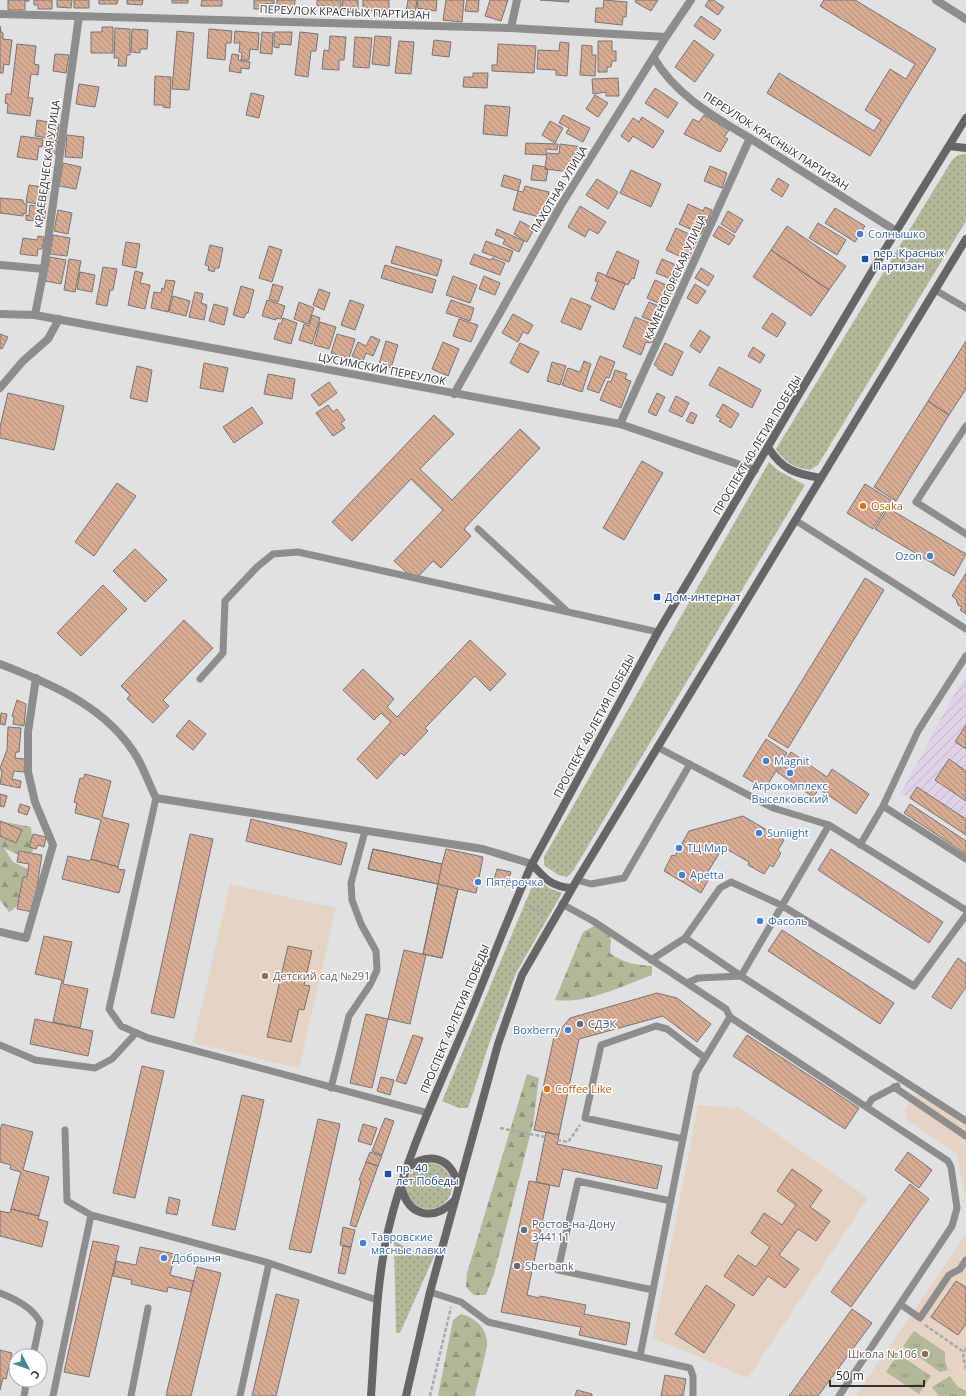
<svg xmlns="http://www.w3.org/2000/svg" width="966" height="1396" viewBox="0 0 966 1396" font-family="'Open Sans',sans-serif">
<defs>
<pattern id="industrial-furrows" width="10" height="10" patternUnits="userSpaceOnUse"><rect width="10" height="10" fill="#ded2e5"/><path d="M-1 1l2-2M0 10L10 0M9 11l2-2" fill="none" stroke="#bfb5c5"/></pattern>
<pattern id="grass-dots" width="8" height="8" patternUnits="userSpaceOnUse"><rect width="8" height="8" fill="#b2b898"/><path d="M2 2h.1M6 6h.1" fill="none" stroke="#91967d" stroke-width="1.8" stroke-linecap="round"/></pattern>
<pattern id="forest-firs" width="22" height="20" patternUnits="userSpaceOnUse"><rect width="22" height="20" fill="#b2b898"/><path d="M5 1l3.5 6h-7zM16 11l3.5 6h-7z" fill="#91967d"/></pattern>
<pattern id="park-tufts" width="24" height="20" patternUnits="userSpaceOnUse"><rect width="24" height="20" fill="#b2b898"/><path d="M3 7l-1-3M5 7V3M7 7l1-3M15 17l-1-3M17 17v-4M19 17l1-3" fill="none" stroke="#91967d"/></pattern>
<pattern id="building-back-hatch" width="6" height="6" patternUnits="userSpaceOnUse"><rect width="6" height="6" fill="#d8ab93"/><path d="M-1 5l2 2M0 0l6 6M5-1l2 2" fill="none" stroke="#b08c79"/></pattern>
</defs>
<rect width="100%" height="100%" fill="#e0e1e3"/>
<path fill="url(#industrial-furrows)" d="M966,676v159l-65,-42 50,-93z"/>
<path fill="#e5d4c3" d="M230,884l106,24 -37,160 -106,-25z
M919,1094l47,32v78l-9,-50 -51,-35 -1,-10 6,-10z
M698,1105l42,3 128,90 -120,180 -95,-40z
M966,1234v162h-109l-1,-1z"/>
<path fill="url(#grass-dots)" d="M966,154v67l-148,244 -8,5c-15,-2 -26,-8 -34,-21l176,-289 6,-5z
M769,462l10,9 26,14 -232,386 -6,6 -9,-2 -14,-10v-8z
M536,877l13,11 13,5 -46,80 -26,68 -22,67h-9l-17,-7z
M406 1186a23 23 0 1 1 46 0a23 23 0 1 1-46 0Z
M394,1241l24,12 18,-1 -36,81h-4z"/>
<path fill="url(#forest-firs)" d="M0,821l31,6 2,24 -8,7 -21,-10 9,14 15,7c1,21 -1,31 -19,43l-9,-12z
M594,926l14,4 3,10 -1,13c13,10 26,12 42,13v9c-30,11 -64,29 -97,25l28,-68z
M527,1074l12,4 -6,46 -39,150 -8,21h-12l-8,-8 1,-14z
M461,1314c12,3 25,12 26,27 1,9 -10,44 -12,55h-37l15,-76z"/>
<path fill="url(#park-tufts)" d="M914,1331l31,21v9l3,9 -8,2 -37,-26z
M898,1354l33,22 -12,18 -33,-22z
M950,1376l7,10 9,5v5h-27l-7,-9z"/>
<path fill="url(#building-back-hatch)" stroke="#777574" d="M8,0h21v1h-4v9h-17z
M34,0h18v9h-14v-4h-4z
M57,0h15l-1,8 -14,-1z
M74,0h15v8h-15z
M99,0h19l-1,4h-18z
M127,0h16l-1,5 -15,-1z
M172,0h16v3h-16z
M202,0h20v6h-21z
M254,0h20v4h-12v5h-8z
M277,0h18l-1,11 -17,-1z
M317,0h24v10l-16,-1 1,-3h-9z
M343,0h15v11l-16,-1z
M363,0h26v15h-13v-4l-13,-1z
M408,0h9l-3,20 -9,-2z
M418,0h19l-1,11 -19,-3z
M446,0h18l-2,22 -19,-2z
M467,0h12l-1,12 -13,-1z
M490,0h18l-7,21 -16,-5z
M540,0h29v2z
M604,0l23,2 -1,15h-3l-1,8 -27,-3 1,-14h7z
M636,0h22l-7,11 -16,-9z
M709,0h4l11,7 -6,8 -13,-9z
M824,0h31l81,49 -66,107 -103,-63 12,-20 95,58 7,-11 -16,-10 25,-41 16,10 9,-15 -95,-58z
M701,16l20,14 -7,10 -20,-14z
M0,26l1,6 2,1v6l9,1 -3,25 -5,-1 -1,9h-3z
M102,27h11v26h-22v-21h11z
M115,28l15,1v26h-3l-1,11h-8l1,-8h-5z
M132,29l16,1 -1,19h-7v4l-9,-1z
M209,29l23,2 -1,12h-5l-1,17 -18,-2z
M177,31l17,2 -5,57 -17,-1z
M235,31l24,2 -1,17 -8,-1 -1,11h-8l1,-7 -3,-1 1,-9h-6z
M262,32l11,1 -1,21 -12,-1z
M274,32h18l-1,13 -12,-1v4l-5,-1z
M300,32l18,2 -2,17h-5l-3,26 -13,-2z
M330,36l16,1 -2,23h-5v10l-17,-1 2,-19 5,1z
M375,36l16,1 -2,29 -17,-2z
M355,37l17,1 -3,30 -16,-1z
M434,40l17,2 -2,15 -17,-2z
M694,40l20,15 -19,27 -20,-15z
M399,41l15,1 -3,32 -16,-1z
M598,41h14v10h4v10h-4l-1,6h-4v5h-9z
M560,42l9,1 -2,33 -11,-1v-5l-19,-1 1,-19 21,1z
M17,44l19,2 -2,18 5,1 -1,10 -7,-1 -3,24h5l-3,18 -23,-3 1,-9 -3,-1 1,-9h5z
M498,44l38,2 -2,27 -42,-2v-6h5z
M582,45l10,1v9h4l-1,21 -15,-1z
M55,54l14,1 -3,18 -13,-2z
M232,54l7,1 -1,5 12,2 -1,7 -8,-1v5l-12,-2z
M473,73h15l-1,15 -24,-1 1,-10h9z
M155,76l16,1 -1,31 -7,-1v-2h-9z
M618,78l1,18h-13v-4l-13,2 -1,-15z
M79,84l20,3 -4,20 -19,-3z
M655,88l23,15 -10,15 -23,-15z
M251,93l13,3 -5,22 -13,-3z
M595,95l13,8 -10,14 -12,-8z
M485,105l25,2 -3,29 -24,-2z
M563,115l27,13 -7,14 -17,-9 3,-5 -10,-5z
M704,115l25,15 -5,7 4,2 -8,13 -36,-18 9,-15 6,3z
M642,117l22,14 -11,17 -20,-12 -4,6 -8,-6 12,-18 6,4z
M37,120l22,4 -2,15 -22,-3z
M550,121l13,7 -8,15 -13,-8z
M67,135l17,2 -2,21 -17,-1z
M21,136l22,3 -1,8 -3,-1 -2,14 -20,-3z
M47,140l11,1 -2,13 -11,-2z
M526,143l32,1 -1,6 -11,-1v6l-21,-1z
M560,144l22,3 -1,8 -8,-1 -2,18 -26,-3 2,-16 12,1z
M63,163l18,4 -5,22 -17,-3z
M533,165l13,2 -1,2h3l-2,12 -15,-1z
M710,166l17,7 -5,15 -18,-7z
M631,170l30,14 -10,23 -31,-14z
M504,175l17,5 -3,11 -17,-5z
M778,178l11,7 -7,12 -11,-7z
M597,179l21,13 -10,17 -22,-14z
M29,185l20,3 -3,17 -20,-3z
M525,186l24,6 -6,26 -30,-8 5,-19 5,1z
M0,198l23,2v3l4,1 -1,10 -3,-1v3l-23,-3z
M688,204l15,7 2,-4 7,3 -11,24 -22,-10z
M30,205l16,2 -2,15 -18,-2v-5l3,1z
M580,206l26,16 -8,12 -9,-5 -4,8 -17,-10z
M835,208l30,18 -10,16 -30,-19z
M58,210l14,3 -4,21 -14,-3z
M728,211l15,9 -8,13 -14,-9z
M520,221l14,8 -7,13 -13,-8z
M818,223l28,17 -9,15 -28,-17z
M719,226l16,10 -6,9 -16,-9z
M787,226l59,40 -17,24 -58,-40z
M676,228l22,10 -10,22 -22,-10z
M497,229l27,12 -5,11 -16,-8 2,-5 -10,-4z
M53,235l17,3 -3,18 -17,-2z
M38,236l6,1 -2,12h-4l-1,7 -17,-2 3,-16 14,2z
M486,241l27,10 -4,11 -27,-10z
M126,242l14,2 -4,24 -14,-3z
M210,245l13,3 -4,20h-4l-1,4 -6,-2 1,-4 -4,-1z
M269,246l13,4 -10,32 -13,-4z
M396,246l46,14 -5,16 -46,-13z
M771,250l58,40 -18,26 -58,-39z
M617,251l22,10 -5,18 -2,-1 -4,7 -22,-9z
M474,254l17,6 1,-2 13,5 -5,12 -30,-11z
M50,257l16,3 -5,24 -16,-3z
M69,259l12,2 -6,31 -11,-2z
M662,259l19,8 -5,14 -20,-8z
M385,265l51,15 -4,13 -51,-15z
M103,267l14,2 -4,21h-3l-3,16 -11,-2z
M701,268l13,8 -6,10 -13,-8z
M135,271l8,2 -3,10 10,2 -5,24 -17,-4z
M80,272l15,3 -3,17 -15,-3z
M598,272l27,12 -11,26 -23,-11 7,-17 -3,-1z
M453,276l24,9 -7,18 -24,-8z
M484,276l16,7 -5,12 -16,-6z
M166,280l9,1 -7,31 -17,-4 3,-16 7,1 1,-5 2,1z
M655,280l18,8 -8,18 -18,-8z
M273,284l10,3 -5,15 -9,-3z
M695,284l11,7 -9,13 -10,-6z
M241,286l13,4 -6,23h-2l-2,5 -11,-3z
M319,289l11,4 -6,17 -11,-5z
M195,292l8,2 -2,9 6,2 -3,15 -15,-3z
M173,296l17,5 -4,15 -17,-4z
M571,298l20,8 -10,24 -20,-8z
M267,300l18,6 -4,13 -5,-1v2l-14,-4z
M350,300l14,5 -9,25 -14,-5z
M451,300l23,8 -4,13 -24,-8z
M299,302l15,6 -6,16 -14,-5z
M649,302l14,6 -6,15 -15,-6z
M214,304l14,4 -4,17 -15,-4z
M772,313l14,10 -9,14 -15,-9z
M513,314l20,11 -5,9 -5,-2 -5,10 -16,-9z
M312,315l8,3 -8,26 -13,-4 5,-16 5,2z
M635,317l19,8 -5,9 5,4v3l-4,2 -4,-1 -5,13 -18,-8z
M283,318l14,5 -6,21 -17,-5 5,-16 2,1z
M459,319l19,6 -7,17 -18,-6z
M320,322l16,5 -7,22 -15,-4z
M700,330l10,7 -10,16 -10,-7z
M0,334l8,3 -6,12 -2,-1z
M337,334l18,5 -6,19 -18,-5z
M371,336l9,4 -7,16 -7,-3 -3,8 -11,-5 6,-14 8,4z
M386,341l12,4 -7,23 -12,-4z
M966,341v48l-17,26 -21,-14z
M443,342l16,7 -11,27 -16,-7z
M520,343l19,9 -11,21 -18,-10z
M665,343l18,9 -11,24 -14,-7v-2l-4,-2z
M753,347l12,8 -5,8 -12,-7z
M600,356l15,6 -6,16 -3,-1 -7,16 -12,-4z
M584,361l7,3 -9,28 -20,-7 6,-17 12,4z
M552,362l14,4 -6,19 -13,-4z
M204,363l24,5 -5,24 -23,-4z
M137,366l15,4 -5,32 -17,-4z
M719,367l42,23 -9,18 -43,-23z
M615,370l12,4 -2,5 6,2 -10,27 -21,-8 8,-19 3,1z
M268,374l27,5 -3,20 -28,-5z
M329,382l8,11 -18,13 -8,-11z
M8,393l56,13 -10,44 -54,-12v-11z
M657,393l8,4 -9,19 -8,-4z
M676,396l13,7 -7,14 -13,-6z
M928,401l21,14 -53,86 -22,-14z
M723,404l16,10 -8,14 -12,-7 2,-2 -5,-3z
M328,405l5,7 4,-3 8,11 -4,3 4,5 -12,8 -17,-23z
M252,407l11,16 -29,20 -11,-16z
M691,412l6,3 -4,9 -7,-3z
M434,415l20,19 -34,35 32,31 68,-71 20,19 -76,81 7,7 -30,32 -8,-7 -18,19 -21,-19 49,-51 -32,-31 -59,62 -20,-19z
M642,461l21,12 -39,67 -21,-12z
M117,483l19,13 -42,60 -19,-14z
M865,484l26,16 -18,29 -26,-16z
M888,508l78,46 -12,22 -79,-47z
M135,549l32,31 -22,22 -32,-31z
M966,573v41l-6,-4 2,-3 -4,-2 -2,-6 -4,-3z
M865,578l19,12 -96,158 -20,-12z
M103,585l24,24 -46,47 -24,-23z
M184,620l29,28 -50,52 6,6 -16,17 -26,-24 3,-4 -9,-9z
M470,640l36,34 -16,17 -15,-15 -50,52 3,3 -24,25 -3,-3 -24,26 -20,-20 34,-37 -10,-9 -7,7 -31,-30 20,-21 31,30 -7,8 10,10z
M17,700l9,4 -2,22 -11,-2 1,-7 -2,-1z
M1,713l6,1 -2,11 -5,-1z
M189,720l17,14 -13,16 -17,-14z
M966,725v24l-11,-7z
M8,727l13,1 -2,24h-3l-1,6 10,1 -1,13 -10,-1 -2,8 9,2 -1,7 -20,-4 2,-12 -2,-4 7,-18z
M766,739l21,14 -22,36 -22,-13z
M791,752l36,25 5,-8 37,25 -13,20 -37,-25 -6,8 -36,-25z
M949,759l17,12v30l-31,-21z
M85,774l26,7 -9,36 27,7 -11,43 -27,-8 10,-39 -26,-7 2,-10 -3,-1 6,-24 3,1z
M917,787l49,32v16l-56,-37z
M0,794l7,2 -3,11 -4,-1z
M20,804l10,3 -3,8 -9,-3z
M910,804l56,37v13l-62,-41z
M743,816l41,24 -6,10 3,3 -8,14 -3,-2 -6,9 -16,-9 1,-3 -26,-15 -17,28 4,2 -9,16 -37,-22 8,-16 3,1 14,-25z
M251,819l96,24 -6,22 -95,-24z
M0,821l22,9 -6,13 -16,-7z
M33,834l13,3 -2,10 -6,-2 -2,4 -7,-2z
M190,834l23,5 -39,179 -23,-5z
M373,849l69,15 4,-15 37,8 -7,36 -18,-4 -16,69 -19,-4 15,-70 -70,-15z
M373,849l69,15 -4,20 -70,-15z
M831,849l112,73 -14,21 -111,-73z
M19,851l23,4 -9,57 -16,-3 6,-32h4l2,-13 -12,-2z
M68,856l22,5 1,-2 27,8v2l7,1 -6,23 -57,-14z
M497,869l14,3 -5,15 -13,-4z
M438,884l20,5 -16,69 -19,-4z
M782,930l112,73 -14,21 -112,-73z
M44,936l28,6 -9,42 25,5 -8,39 -27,-6 9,-42 -27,-6z
M288,946l24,5 -8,34 6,1 -6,24 -5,-1 -8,33 -24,-5z
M404,950l22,5 -16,69 -22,-5z
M958,958l8,6v23l-15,22 -19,-12z
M657,993l20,5 34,26 -14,18 -34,-26 -84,23 -20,96 -25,-5 20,-93 16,-19z
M366,1014l22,5 -16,69 -22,-5z
M35,1019l58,12 -5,25 -58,-12z
M413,1035l10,3 -17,46 -10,-3z
M747,1035l112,73 -14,21 -112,-73z
M142,1066l22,5 -29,127 -22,-5z
M381,1077l13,3 -4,15 -13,-4z
M242,1095l22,5 -29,130 -23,-5z
M385,1118l9,3 -12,34 -10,-4z
M318,1119l22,5 -29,129 -22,-4z
M2,1124l31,8 -10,38 26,7 -10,39 -28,-7 10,-37 -11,-3 1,-4 -11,-3v-32z
M363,1124l14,4 -6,17 -13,-4z
M546,1132l13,3 -2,9 105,22 -5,23 -94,-20 -4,18 -23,-5z
M370,1152l12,4 -4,10 -12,-4z
M908,1152l24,18 -13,18 -24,-18z
M366,1162l12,4 -22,61 -6,-2 11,-44 -2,-1z
M792,1169l30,21 -12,17 20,14 -14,20 -18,-12 -19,26 20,14 -14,19 -17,-12 -15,20 -29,-20 14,-21 18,12 14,-20 -19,-14 13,-20 18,12 14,-20 -19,-14z
M529,1181l21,4 -23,110 12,3 1,-2 46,9 -2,9 46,9 -4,22 -47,-10 2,-8 -80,-15z
M910,1184l19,15 -78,108 -20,-15z
M169,1197l11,3 -3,15 -11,-2z
M11,1209l28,7 -1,3 10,3 -6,25 -42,-11v-25l10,2z
M343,1227l12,3 -4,17 -11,-2z
M93,1241l26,5 -30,131 -25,-5z
M343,1246l8,1 -6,27 -7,-1z
M140,1247l35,7 -5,21 24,6 -3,11 -23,-5 -1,5 -36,-8 1,-4 -19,-4 3,-15 20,4z
M197,1267l24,6 -30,123h-22l-3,-1z
M956,1281l10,6v37l-8,11 -27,-18z
M706,1285l29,20 -31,48 -29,-19z
M276,1294l23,6 -23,96h-24z
M852,1309l20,14 -54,73h-29z
M0,1350l12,3 -6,26 -3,-1 -3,12z
M665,1375l21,4 -3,17h-22z
M577,1390l15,4v2h-17z"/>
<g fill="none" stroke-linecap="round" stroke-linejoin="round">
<path stroke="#a8a9ab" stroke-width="2.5" stroke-dasharray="4 2" stroke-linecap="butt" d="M892,254l43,19
M525,904l22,11
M500,1128l45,9
M557,1140l11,2 12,-17
M925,1325l39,27
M966,1348l-3,9 3,12
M430,1396l21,-89"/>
<path stroke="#8e8d8d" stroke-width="7" d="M935,290l31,18
M966,426l-50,76 50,32
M795,520l171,109
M478,529l90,83
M200,679l23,-26 2,-52 32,-34 16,-13 25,-2 360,80
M657,747l116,61 56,17 137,85
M156,798l-47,211 12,17 27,12 280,75
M883,806l83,53
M860,845l23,-39 35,-75 48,-75
M577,880l14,4 33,-6 66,-114
M562,904l31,17 133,88 4,8 218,144 3,6 6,41 -5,18 -113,170
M685,938l56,38 88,-151
M651,960l34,-22 35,-50 11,-6 50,23 133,81 52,-71
M687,983l11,-5 43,-2 225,145
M0,1045l35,15 60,8 17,-9 24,-26
M894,1087l72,49
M331,1088l18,-72 21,-31 7,-15 -1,-19 -15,-27 -9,-24 -1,-17 14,-52
M867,1107l5,-8 25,-13
M65,1130l2,71 24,14 178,48 108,37
M683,1139l-98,-21 16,-73 55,-19 11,3 38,29
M653,1290l-95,-20 20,-89 93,20
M430,1292l31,10 27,20 202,46 3,8v20
M0,1293c15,6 32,14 40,29l-7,34
M900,1304l20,14 29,-43 11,-6 6,-9
M640,1356l56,-283 34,-56
M24,1396l3,-16
M53,1396l38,-181
M131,1396l17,-88
M240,1396l29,-133"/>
<path stroke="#8e8d8d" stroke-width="8" d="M936,0l30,19
M0,14l511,14 155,9
M511,28l6,-28
M654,58c25,43 73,65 113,91 43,27 86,55 129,82
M0,265l44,4
M0,314l35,1 585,109 135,46
M35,315l9,-46 35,-253
M0,388l23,-27 25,-22 11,-20
M454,394l107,-189 105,-168 25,-37
M620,424l130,-286
M0,664c52,20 109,44 138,95 7,13 12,27 18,39l327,51 49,15
M0,932l26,6 27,-93 -18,-43 -7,-30v-40l8,-54"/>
<path stroke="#676565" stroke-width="8" d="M949,146l17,2
M768,447c14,23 28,27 53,31
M532,864c13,15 20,23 40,24
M407,1168c22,-17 44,-11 51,17
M401,1186c7,31 33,36 54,14
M371,1396c4,-55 5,-111 17,-165 17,-73 50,-142 79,-210 22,-52 41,-105 65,-157l126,-232 226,-381 82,-133
M406,1396l24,-104 68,-248 24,-69 55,-95 389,-641"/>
</g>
<g fill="#3f7fe0" stroke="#fff" stroke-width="1.5">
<circle cx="860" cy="234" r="4"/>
<circle cx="930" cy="556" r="4"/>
<circle cx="766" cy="761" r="4"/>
<circle cx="790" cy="773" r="4"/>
<circle cx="759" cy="833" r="4"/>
<circle cx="679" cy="848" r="4"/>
<circle cx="682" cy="875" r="4"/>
<circle cx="478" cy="882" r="4"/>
<circle cx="760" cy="921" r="4"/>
<circle cx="568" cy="1030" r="4"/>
<circle cx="363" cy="1243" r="4"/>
<circle cx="164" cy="1258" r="4"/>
</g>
<g fill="#1a4fb4" stroke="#fff" stroke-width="1.5">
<rect x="861" y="255" width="8" height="8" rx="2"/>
<rect x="653" y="593" width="8" height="8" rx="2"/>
<rect x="384" y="1170" width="8" height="8" rx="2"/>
</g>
<g fill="#e8710a" stroke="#fff" stroke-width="1.5">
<circle cx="863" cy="506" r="4"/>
<circle cx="547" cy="1089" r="4"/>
</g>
<g fill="#8d6e63" stroke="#fff" stroke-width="1.5">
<circle cx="265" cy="976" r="4"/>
<circle cx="925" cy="1354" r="4"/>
</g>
<g fill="#5c6f8a" stroke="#fff" stroke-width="1.5">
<circle cx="580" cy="1024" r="4"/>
<circle cx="524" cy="1230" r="4"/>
<circle cx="517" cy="1266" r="4"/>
</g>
<g text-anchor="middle" stroke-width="3" stroke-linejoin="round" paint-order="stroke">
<g font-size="11" fill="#303031" stroke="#fff">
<text transform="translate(345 12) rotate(2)" y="4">ПЕРЕУЛОК КРАСНЫХ ПАРТИЗАН</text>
<text transform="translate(776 141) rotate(33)" y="4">ПЕРЕУЛОК КРАСНЫХ ПАРТИЗАН</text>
<text transform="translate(47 164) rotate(-82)" y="4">КРАЕВЕДЧЕСКАЯ УЛИЦА</text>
<text transform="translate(559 189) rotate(-59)" y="4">ПАХОТНАЯ УЛИЦА</text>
<text transform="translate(675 277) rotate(-66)" y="4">КАМЕНОГОРСКАЯ УЛИЦА</text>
<text transform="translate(382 369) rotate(11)" y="4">ЦУСИМСКИЙ ПЕРЕУЛОК</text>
<text transform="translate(757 445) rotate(-59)" y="4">ПРОСПЕКТ 40-ЛЕТИЯ ПОБЕДЫ</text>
<text transform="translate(594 726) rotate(-62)" y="4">ПРОСПЕКТ 40-ЛЕТИЯ ПОБЕДЫ</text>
<text transform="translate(455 1019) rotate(-67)" y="4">ПРОСПЕКТ 40-ЛЕТИЯ ПОБЕДЫ</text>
</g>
<g font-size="11" fill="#366cbe" stroke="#fff" text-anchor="start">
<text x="868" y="238">Солнышко</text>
<text x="922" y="560" text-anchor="end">Ozon</text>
<text x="774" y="765">Magnit</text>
<text x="790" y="790" text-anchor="middle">Агрокомплекс<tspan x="790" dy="13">Выселковский</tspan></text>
<text x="767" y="837">Sunlight</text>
<text x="687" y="852">ТЦ Мир</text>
<text x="690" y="879">Apetta</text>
<text x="486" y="886">Пятёрочка</text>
<text x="768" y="925">Фасоль</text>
<text x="560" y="1034" text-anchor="end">Boxberry</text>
<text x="371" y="1241">Тавровские<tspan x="371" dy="13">мясные лавки</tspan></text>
<text x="172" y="1262">Добрыня</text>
</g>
<g font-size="11" fill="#164399" stroke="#fff" text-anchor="start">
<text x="873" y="257">пер. Красных<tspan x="873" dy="13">Партизан</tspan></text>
<text x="665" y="601">Дом-интернат</text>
<text x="396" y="1172">пр. 40<tspan x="396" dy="13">лет Победы</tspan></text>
</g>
<g font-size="11" fill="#c56008" stroke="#fff" text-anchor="start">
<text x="871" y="510">Osaka</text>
<text x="555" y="1093">Coffee Like</text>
</g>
<g font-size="11" fill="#785e54" stroke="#fff" text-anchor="start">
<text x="273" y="980">Детский сад №291</text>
<text x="917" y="1358" text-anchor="end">Школа №106</text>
</g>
<g font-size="11" fill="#4e5e75" stroke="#fff" text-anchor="start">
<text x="588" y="1028">СДЭК</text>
<text x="532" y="1228">Ростов-на-Дону<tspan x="532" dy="13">344111</tspan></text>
<text x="525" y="1270">Sberbank</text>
</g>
</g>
<g transform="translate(28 1368) rotate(131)"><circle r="19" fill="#ffffff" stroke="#acacad"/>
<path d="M0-3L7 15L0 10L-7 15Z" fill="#428892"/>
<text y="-6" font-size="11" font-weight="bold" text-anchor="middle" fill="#303031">С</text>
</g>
<path d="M830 1380v6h94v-6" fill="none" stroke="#303031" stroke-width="2"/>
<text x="836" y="1380" font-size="12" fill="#303031" stroke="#ffffff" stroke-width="3" paint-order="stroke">50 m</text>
</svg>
